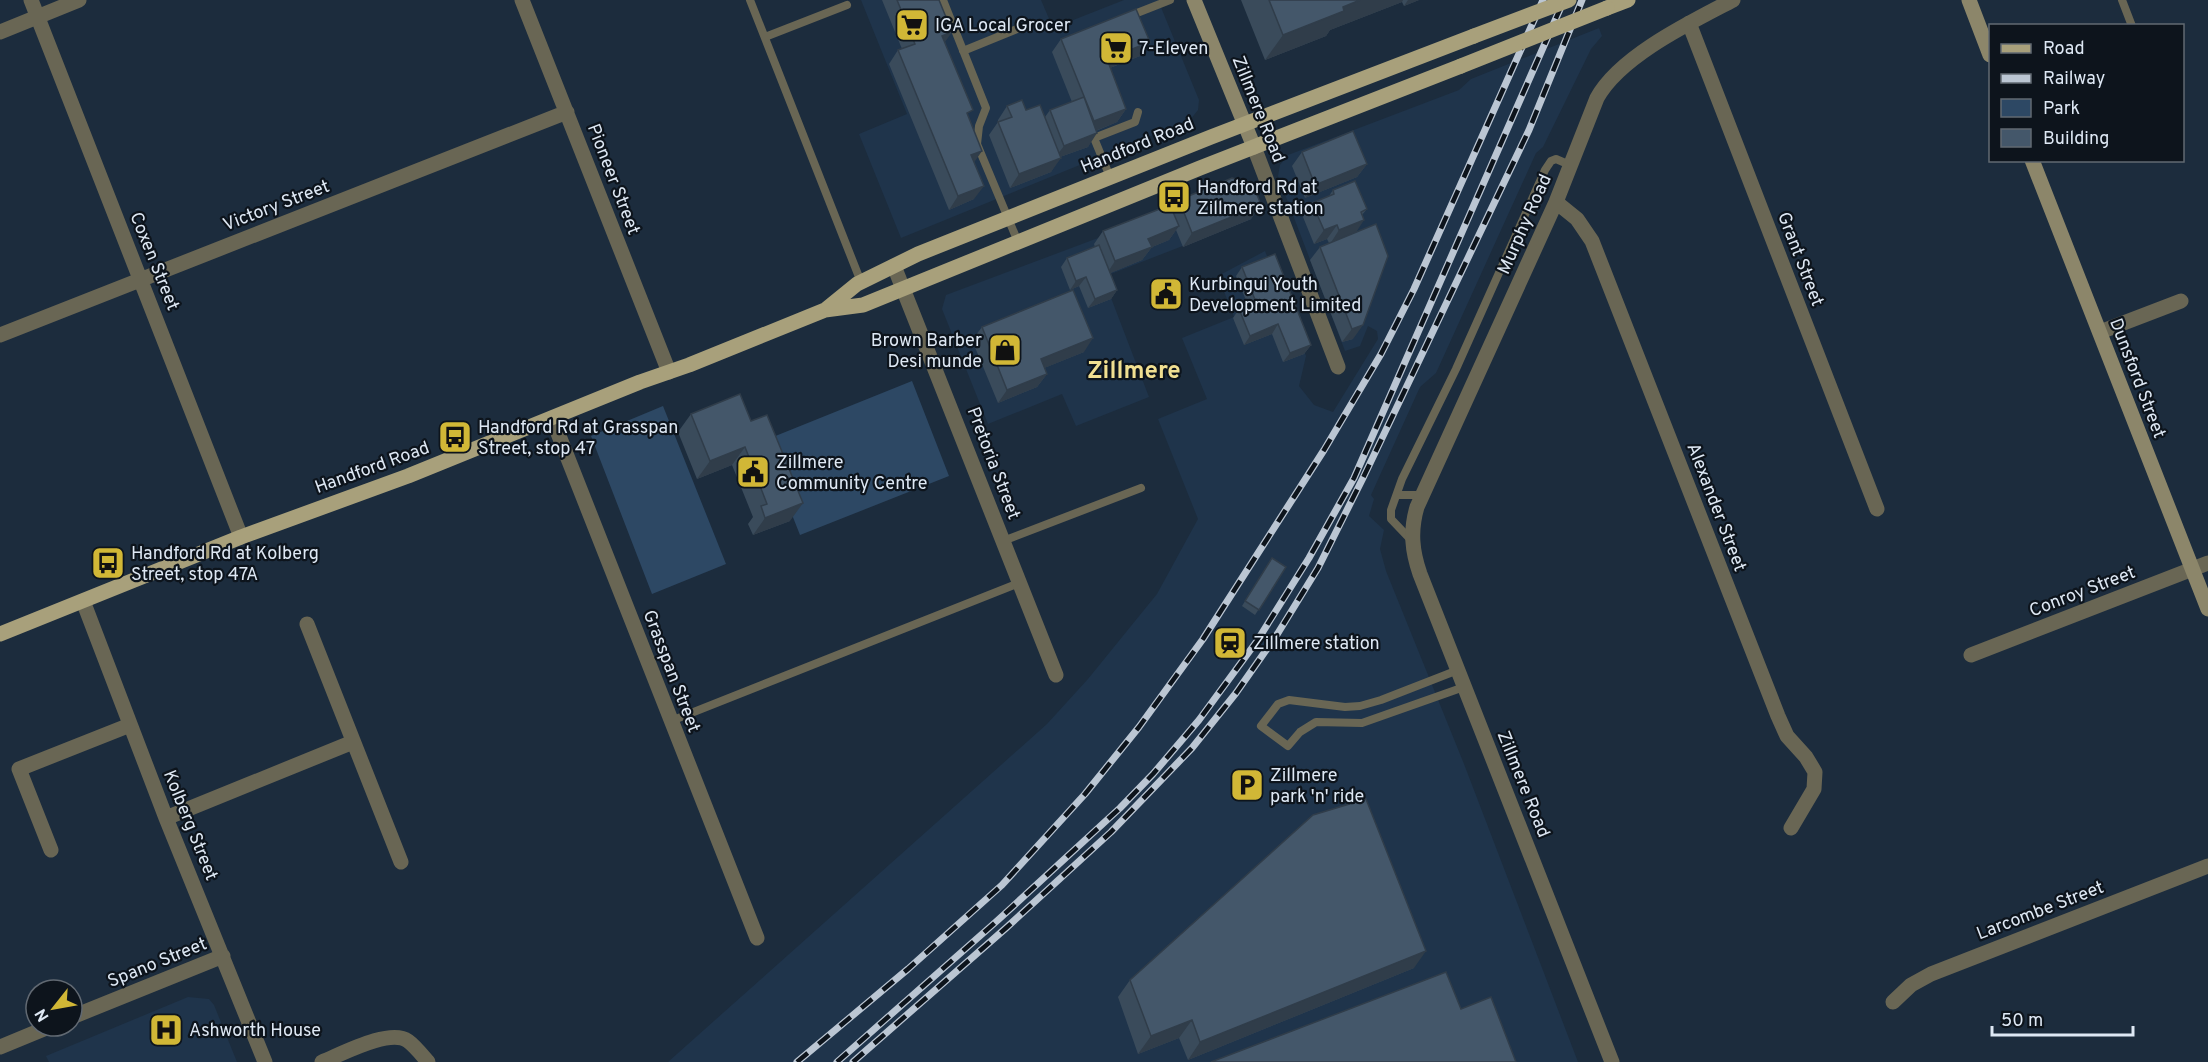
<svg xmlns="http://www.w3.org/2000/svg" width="2208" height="1062" viewBox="0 0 2208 1062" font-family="Overpass,sans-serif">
<rect width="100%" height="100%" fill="#1c2c3d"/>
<path fill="#1f344b" d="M861,0h180l12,28 71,-28h34l41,100 -1,10 -8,10 -289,118 -42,-104 48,-20z
M1599,28l3,8 -11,13 -48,98 -7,6 -100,220 -16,14 -49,108 3,4 -5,17 15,14 -4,19 6,22 78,193 114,298h-910l379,-338 41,-45 69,-85 41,-75 -40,-100 49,-20 -25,-61 52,-21 -16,-41 47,-25 41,105 -7,30 15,19 19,7 45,-73 -1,-8 -9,-5 -8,20 -15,5 -67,-175 2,-11 8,-10 171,-65 12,-11z
M1218,193l28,10 6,16 -149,58 46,120 -73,29 -14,-32 -74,30 -46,-115 4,-14z
M188,997l21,2 5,6 23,57h-188l-3,-6z"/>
<path fill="#2d4864" d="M912,381l37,95 -149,59 -37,-94z
M663,406l63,158 -74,30 -61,-158z"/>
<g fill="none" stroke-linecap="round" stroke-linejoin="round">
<path stroke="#696654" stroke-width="8" d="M750,0l111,282
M943,0l43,108 -7,18 -2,18 41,98
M2122,0l10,26
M1137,13l33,-13
M765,37l82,-32
M963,51l54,-22
M1110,177l-16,-39 41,-16 3,-10
M1397,495h26
M1003,541l138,-53
M1412,541l-21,-22v-9l11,-31 54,-110 89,-199 6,-9 5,-2 14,6
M1458,670l-77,30 -21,6 -15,1 -56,-7 -11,4 -17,22 27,20 12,-14 16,-10 46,1 102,-36
M671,721l348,-138"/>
<path stroke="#696654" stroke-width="15" d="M31,0l210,537
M522,0l147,372
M1689,23l188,486
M0,32l79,-32
M1254,147l84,220
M1556,202l21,17 15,22 186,475 9,20 19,21 9,15 -1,17 -23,39
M894,266l162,409
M2100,332l81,-31
M0,335l567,-223
M552,418l205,520
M83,601l83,217 99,244
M307,624l94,238
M1971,655l237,-92
M166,818l187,-76
M51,850l-32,-81 111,-44
M1893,1002l18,-17 20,-11 277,-108
M72,1017l151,-61
M0,1047l51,-21
M322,1062c20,-8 68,-34 86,-21 7,5 14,14 20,21
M1612,1062l-192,-488c-8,-23 -10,-43 -3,-67l139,-305 41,-104c23,-42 94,-76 136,-98"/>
<path stroke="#8c866a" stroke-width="15" d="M1194,0l60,147
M1969,0l21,55
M2032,160l176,449"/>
<path stroke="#a8a07b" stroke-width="15" d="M1607,8l21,-8
M825,310l32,-26 61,-30 293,-117 263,-101
M0,634l241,-97 167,-61 232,-94 49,-17 136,-55 38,-5 337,-137 261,-102"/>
<defs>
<path id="rail" d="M797,1062l111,-93 94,-84 83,-91 54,-67 64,-88 121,-189 57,-96 33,-65 129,-289
M837,1062l161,-142 122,-112 33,-34 46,-54 58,-79 52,-83 45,-80 210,-478
M853,1062l153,-134 105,-96 81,-84 44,-55 42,-60 40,-65 45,-90 166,-348 53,-130"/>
</defs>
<use href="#rail" stroke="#bbc6d3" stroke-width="7"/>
<use href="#rail" stroke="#0d141c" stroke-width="4.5" stroke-dasharray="14" stroke-linecap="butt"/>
<path stroke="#a8a07b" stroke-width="15" d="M1474,36l95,-36
M1461,66l146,-58"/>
</g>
<path fill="#3a4b5b" d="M882,0h57l6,42 23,74 6,47v36l-25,11 -60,-146 9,-14 4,-1z
M1241,0h178l-15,6 -2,-4 -72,28 -4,6 -61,24z
M1061,39l79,17 -30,12 16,41 -9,13 -21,9 -8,16 -28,10 -9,15 -41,16 -21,-53 9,-13v-2l9,-14 19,4 19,7 5,-7 22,-8 -20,-50z
M1302,152l65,12 -10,13 -52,21 -13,-32z
M1333,190l34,19 -5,6 -6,17 -3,107 -11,3 -32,-82 10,-13 9,-4 -2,-4 -13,5 -11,-27 9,-14 17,-7z
M1179,200l72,19 -68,28 -7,-17 -7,10 -17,7 -10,13 -32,13 7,17 -6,9 -23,9 -9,-22 -9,4 -9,-23 6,-9 28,-11 -1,-3 9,-13 69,-22z
M1242,267l69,78 -7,9 -21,8 -11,-28 -28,11 -11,-27 6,-9 9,-4 -12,-29z
M982,327l102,25 -40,16 3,6 -10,13 -39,16 -26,-63z
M740,394l50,127 -37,14 -5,-11 5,-7 -21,-52 -35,14 -19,-47 13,-18z
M1272,558l14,9 -31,48 -13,-9z
M1414,968l-226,92 -9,-22 -41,16 -20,-57 12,-17z"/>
<path fill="#303d4a" d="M1360,0h43l-1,2 -72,28 -4,6 -61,24 18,-25 60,-28z
M1408,0h11l-15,6z
M952,32l-9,13 -1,-9z
M1150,42l-10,14 -43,17 10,-14z
M1126,109l-9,13 -32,13 9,-14z
M1097,133l-9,14 -34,12 10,-13z
M982,151l-9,13 -2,-9z
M1061,158l-10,14 -41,16 9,-14z
M1367,164l-10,13 -52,21 10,-13z
M984,186l-10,13 -25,11 9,-14z
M1261,205l-10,14 -68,28 9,-14z
M1364,220l-9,14 -25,10 9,-14z
M1337,225l-10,14 -13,5 10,-14z
M1179,226l-10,14 -17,7 -10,13 -36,15 9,-14 33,-22z
M1086,277l-7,9 -9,4 6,-9z
M1117,290l-6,9 -23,9 7,-9z
M1278,324l-6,10 -28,11 6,-9z
M1363,325l-10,14 -11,3 10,-13z
M1093,338l-9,14 -52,21 9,-14z
M1311,345l-7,9 -21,8 7,-9z
M1047,374l-10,13 -39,16 9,-13z
M745,447l-13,18 -35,14 13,-18z
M803,503l-13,18 -37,14 12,-17z
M1426,951l-12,17 -226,92 12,-18z
M1192,1020l-13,18 -41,16 13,-18z"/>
<path fill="#44576a" stroke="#303d4a" stroke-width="1.5" d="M897,0h42l13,32 -10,4 31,74 -6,3 15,38 -11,4 13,31 -26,10 -60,-146 17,-6z
M1269,0h91l-17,7 1,4 -61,24z
M1136,9l14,33 -43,17 19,50 -32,12 -33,-82z
M1084,97l13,36 -33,13 -14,-36z
M1022,100l4,10 14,-5 21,53 -42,16 -21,-52 14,-5 -5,-11z
M1353,131l14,33 -52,21 -13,-33z
M1232,178l17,5 7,9 5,13 -69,28 -13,-33z
M1355,181l12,28 -6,3 3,8 -25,10 -2,-5 -13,5 -12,-27 22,-9 -1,-4z
M1170,205l9,21 -31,13 4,8 -37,14 -12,-30z
M1376,224l12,32 -25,69 -11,4 -32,-82z
M1099,245l18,45 -22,9 -9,-22 -10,4 -9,-23z
M1275,254l36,91 -21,8 -12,-29 -28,12 -11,-27 17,-7 -14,-35z
M1073,290l20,48 -52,21 6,15 -40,16 -25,-63z
M740,394l11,27 16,-6 36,88 -38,15 -4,-12 6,-2 -22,-57 -35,14 -19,-47z
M1272,558l14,9 -27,43 -14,-9z
M1366,799l60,152 -226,91 -8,-22 -41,16 -21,-56 183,-165z
M1446,972l15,37 30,-12 25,65h-305z"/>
<defs>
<symbol id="supermarket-square" viewBox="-11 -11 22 22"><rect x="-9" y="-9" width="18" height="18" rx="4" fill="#d1b736" stroke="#0d141c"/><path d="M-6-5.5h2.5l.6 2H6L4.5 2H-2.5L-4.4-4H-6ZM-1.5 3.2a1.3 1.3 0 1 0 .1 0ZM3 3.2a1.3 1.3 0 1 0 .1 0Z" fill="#111"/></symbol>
<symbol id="bus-square" viewBox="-11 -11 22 22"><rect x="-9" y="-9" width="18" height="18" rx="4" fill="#d1b736" stroke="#0d141c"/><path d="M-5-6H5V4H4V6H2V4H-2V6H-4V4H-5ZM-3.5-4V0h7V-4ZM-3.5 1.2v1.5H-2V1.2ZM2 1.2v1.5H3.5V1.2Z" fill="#111"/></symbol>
<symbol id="civic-square" viewBox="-11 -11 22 22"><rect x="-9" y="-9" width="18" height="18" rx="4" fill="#d1b736" stroke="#0d141c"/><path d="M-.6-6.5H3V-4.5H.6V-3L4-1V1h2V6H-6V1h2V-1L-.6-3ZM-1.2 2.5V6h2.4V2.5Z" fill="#111"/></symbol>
<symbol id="shop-square" viewBox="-11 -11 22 22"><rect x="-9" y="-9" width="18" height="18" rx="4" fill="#d1b736" stroke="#0d141c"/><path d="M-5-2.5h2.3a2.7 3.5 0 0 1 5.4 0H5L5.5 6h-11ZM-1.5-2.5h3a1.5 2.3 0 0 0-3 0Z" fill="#111"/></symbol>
<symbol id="station-square" viewBox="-11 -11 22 22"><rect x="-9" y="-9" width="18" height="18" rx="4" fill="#d1b736" stroke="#0d141c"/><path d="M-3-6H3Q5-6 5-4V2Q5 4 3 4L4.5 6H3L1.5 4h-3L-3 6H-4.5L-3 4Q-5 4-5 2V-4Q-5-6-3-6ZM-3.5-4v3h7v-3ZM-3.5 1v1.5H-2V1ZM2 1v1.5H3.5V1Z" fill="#111"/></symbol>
<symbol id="parking-square" viewBox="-11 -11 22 22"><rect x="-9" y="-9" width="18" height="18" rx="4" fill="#d1b736" stroke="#0d141c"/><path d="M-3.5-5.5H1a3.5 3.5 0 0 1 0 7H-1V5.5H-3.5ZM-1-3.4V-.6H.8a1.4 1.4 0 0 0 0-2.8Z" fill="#111"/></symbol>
<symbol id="hospital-square" viewBox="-11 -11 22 22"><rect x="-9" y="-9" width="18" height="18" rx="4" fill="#d1b736" stroke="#0d141c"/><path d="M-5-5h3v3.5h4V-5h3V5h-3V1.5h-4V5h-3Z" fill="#111"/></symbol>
</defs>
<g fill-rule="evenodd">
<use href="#supermarket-square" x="893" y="6" width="38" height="38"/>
<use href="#supermarket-square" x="1097" y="29" width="38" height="38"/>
<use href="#bus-square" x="1155" y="178" width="38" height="38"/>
<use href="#civic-square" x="1147" y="275" width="38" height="38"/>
<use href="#shop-square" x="986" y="331" width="38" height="38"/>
<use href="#bus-square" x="436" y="418" width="38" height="38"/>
<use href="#civic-square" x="734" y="453" width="38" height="38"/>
<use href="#bus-square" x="89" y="544" width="38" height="38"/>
<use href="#station-square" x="1211" y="624" width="38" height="38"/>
<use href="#parking-square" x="1228" y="766" width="38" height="38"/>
<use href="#hospital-square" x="147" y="1011" width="38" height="38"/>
</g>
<g text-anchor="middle" stroke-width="4.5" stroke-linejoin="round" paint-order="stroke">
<g font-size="18" fill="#dee8f4" stroke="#0d141c" text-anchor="start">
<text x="935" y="31">IGA Local Grocer</text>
<text x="1139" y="54">7-Eleven</text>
<text x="1197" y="193">Handford Rd at<tspan x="1197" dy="21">Zillmere station</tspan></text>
<text x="1189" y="290">Kurbingui Youth<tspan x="1189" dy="21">Development Limited</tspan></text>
<text x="982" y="346" text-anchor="end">Brown Barber<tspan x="982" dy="21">Desi munde</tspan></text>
<text x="478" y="433">Handford Rd at Grasspan<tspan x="478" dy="21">Street, stop 47</tspan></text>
<text x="776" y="468">Zillmere<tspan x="776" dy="21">Community Centre</tspan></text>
<text x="131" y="559">Handford Rd at Kolberg<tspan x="131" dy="21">Street, stop 47A</tspan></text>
<text x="1253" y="649">Zillmere station</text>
<text x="1270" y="781">Zillmere<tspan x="1270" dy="21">park 'n' ride</tspan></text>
<text x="189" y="1036">Ashworth House</text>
</g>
<g font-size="18" fill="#dee8f4" stroke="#0d141c">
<text transform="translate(1259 109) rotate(68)" y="6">Zillmere Road</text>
<text transform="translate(1137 145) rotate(-22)" y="6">Handford Road</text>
<text transform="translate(614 179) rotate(69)" y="6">Pioneer Street</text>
<text transform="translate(276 205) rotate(-21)" y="6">Victory Street</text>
<text transform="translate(1524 224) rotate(-66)" y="6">Murphy Road</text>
<text transform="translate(1801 259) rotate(69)" y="6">Grant Street</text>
<text transform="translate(155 261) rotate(68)" y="6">Coxen Street</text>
<text transform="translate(2138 378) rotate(69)" y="6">Dunsford Street</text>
<text transform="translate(994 463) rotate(69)" y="6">Pretoria Street</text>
<text transform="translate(372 467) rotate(-20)" y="6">Handford Road</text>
<text transform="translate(1717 507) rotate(69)" y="6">Alexander Street</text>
<text transform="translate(2082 591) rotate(-21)" y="6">Conroy Street</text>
<text transform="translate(672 671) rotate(69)" y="6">Grasspan Street</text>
<text transform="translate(1524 784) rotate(68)" y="6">Zillmere Road</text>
<text transform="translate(191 825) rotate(68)" y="6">Kolberg Street</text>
<text transform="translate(2040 910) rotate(-21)" y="6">Larcombe Street</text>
<text transform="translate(157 962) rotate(-22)" y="6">Spano Street</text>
</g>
<g font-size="24" font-weight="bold" fill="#f0df91" stroke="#0d141c">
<text x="1134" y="378">Zillmere</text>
</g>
</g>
<rect x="1989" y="24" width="195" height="138" fill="#0d141c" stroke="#616972" stroke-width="1.5"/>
<rect x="2001" y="44" width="30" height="9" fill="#a8a07b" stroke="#616972" stroke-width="1.5"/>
<text x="2043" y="54" font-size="18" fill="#dee8f4">Road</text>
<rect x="2001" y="74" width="30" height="9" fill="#bbc6d3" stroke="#616972" stroke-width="1.5"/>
<text x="2043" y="84" font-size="18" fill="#dee8f4">Railway</text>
<rect x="2001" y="99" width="30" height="18" fill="#2d4864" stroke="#616972" stroke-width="1.5"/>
<text x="2043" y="114" font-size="18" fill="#dee8f4">Park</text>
<rect x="2001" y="129" width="30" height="18" fill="#44576a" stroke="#616972" stroke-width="1.5"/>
<text x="2043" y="144" font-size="18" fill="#dee8f4">Building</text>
<g transform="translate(54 1008) rotate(239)"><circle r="28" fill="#0d141c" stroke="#616972" stroke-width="1.5"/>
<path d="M0-4.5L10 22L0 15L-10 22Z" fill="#d1b736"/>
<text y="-9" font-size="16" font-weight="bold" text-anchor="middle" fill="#dee8f4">N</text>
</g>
<path d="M1992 1026v9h141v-9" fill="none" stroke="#dee8f4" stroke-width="3"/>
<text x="2001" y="1026" font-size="18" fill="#dee8f4" stroke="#0d141c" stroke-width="4.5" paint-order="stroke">50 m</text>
</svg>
